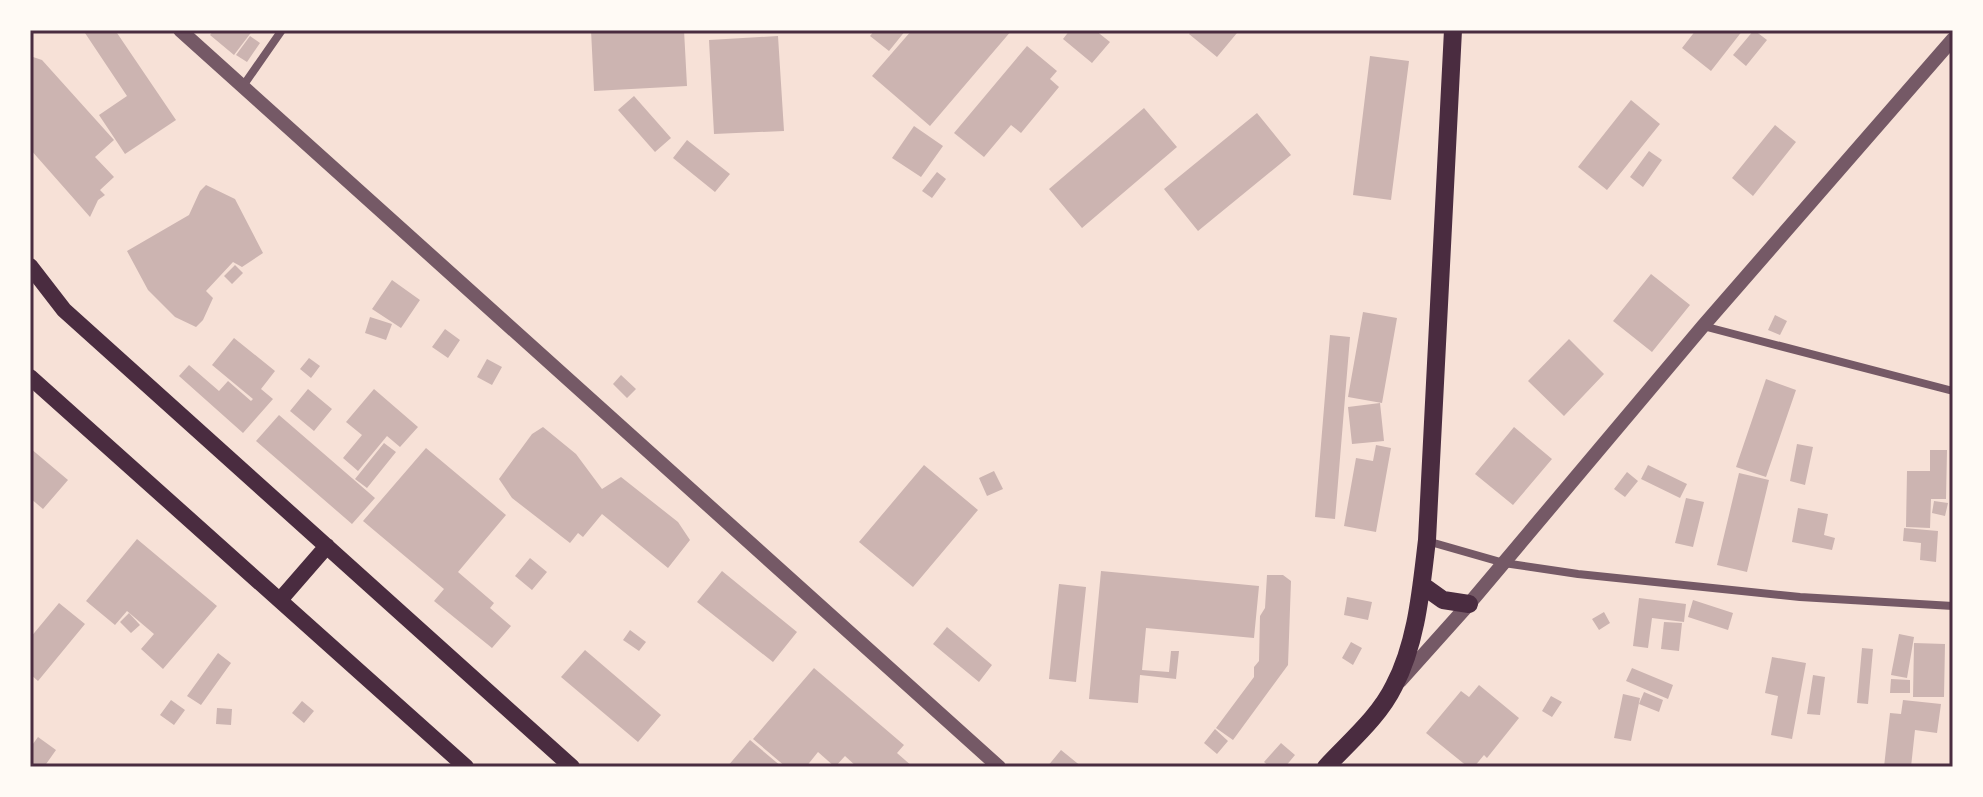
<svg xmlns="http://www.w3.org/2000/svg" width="1983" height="797" viewBox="0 0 1983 797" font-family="Signika,sans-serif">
<rect width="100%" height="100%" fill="#f7e1d7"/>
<path fill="#ccb4b1" d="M83,30h32l61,90 -51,34 -26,-39 28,-19z
M214,30h39l-19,25 -24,-20z
M591,30h93l3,56 -93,5z
M875,30h31l-17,21 -19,-15z
M912,30h100l-82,96 -58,-50z
M1070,30h25l15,12 -18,21 -29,-24z
M1192,30h42l3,3 -20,24 -28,-23z
M1696,30h47l-32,41 -29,-23z
M1754,30l13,10 -21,26 -13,-11z
M250,36l10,7 -13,19 -11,-7z
M778,36l6,95 -70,3 -5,-94z
M1027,46l30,25 -7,8 9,8 -38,46 -10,-8 -27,32 -30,-24z
M30,56l12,4 72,80 -19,17 19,20 -14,13 5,5 -7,5 -8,17 -60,-68z
M1370,56l39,5 -18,139 -38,-5z
M634,96l37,42 -16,14 -37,-42z
M1631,100l29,24 -53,66 -29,-23z
M1144,108l33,39 -95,81 -33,-39z
M1257,113l34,42 -93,76 -34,-42z
M1775,125l21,17 -43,54 -21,-18z
M914,126l29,20 -22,31 -29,-19z
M687,140l43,34 -15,18 -42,-34z
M1649,151l13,9 -19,27 -13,-10z
M937,172l9,7 -14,19 -10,-7z
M206,185l29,14 28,54 -21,14 -9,-5 -27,29 7,7 -10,22 -7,7 -21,-10 -27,-27 -21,-39 62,-36 11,-24z
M235,265l8,8 -11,11 -8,-8z
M1651,274l39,31 -38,47 -39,-31z
M392,280l28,20 -19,28 -29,-19z
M1363,312l34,6 -15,85 -34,-6z
M1775,315l12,6 -7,14 -12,-5z
M370,317l22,7 -6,16 -21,-7z
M445,329l15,11 -12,18 -16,-11z
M1330,335l20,2 -15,182 -20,-2z
M234,338l41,33 -14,18 12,10 -30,34 -64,-57 10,-11 30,26 9,-10 23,20 2,-2 -41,-34z
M1569,339l35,35 -40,42 -36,-35z
M309,358l11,8 -9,12 -11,-9z
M487,359l15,8 -10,18 -15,-8z
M621,375l15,14 -9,9 -14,-14z
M1766,379l30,11 -30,87 -30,-10z
M308,389l24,20 -18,22 -24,-20z
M374,389l44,38 -18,20 -13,-11 -29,35 -15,-13 19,-23 -16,-13z
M1380,403l4,38 -32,3 -4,-37z
M279,415l96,83 -23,26 -96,-83z
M543,427l33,27 26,35 19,-12 57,45 12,18 -22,28 -66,-54 -19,23 -5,-4 -8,10 -58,-45 -13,-19 33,-45z
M1514,427l38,32 -39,46 -38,-31z
M384,443l12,9 -29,36 -12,-9z
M1797,444l16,3 -8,38 -15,-4z
M1376,445l15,3 -15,84 -32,-6 12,-68 17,3z
M30,448l38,32 -25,29 -13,-11z
M426,448l80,67 -48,57 36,31 -4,5 21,18 -19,22 -58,-47 10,-12 -81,-68z
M1930,450h17l-1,49h-15l-1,29 -24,-1 1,-56h23z
M924,465l54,45 -65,77 -54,-45z
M1648,465l39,19 -7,14 -39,-19z
M994,471l9,18 -16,7 -8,-18z
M1627,472l11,9 -13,16 -11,-8z
M1739,473l30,7 -22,92 -30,-7z
M1686,498l18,4 -11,45 -18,-4z
M1934,501l14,2 -3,13 -13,-3z
M1798,508l30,6 -4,21 11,3 -3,12 -40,-8z
M1904,528l34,3 -2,31 -16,-2 1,-17 -18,-2z
M137,539l80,67 -54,63 -22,-20 13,-15 -27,-23 -12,14 -29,-24z
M530,558l17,14 -15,18 -17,-14z
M722,571l75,61 -24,30 -76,-60z
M1101,571l158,15 -5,52 -108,-10 -4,42 27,2 2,-21h8l-3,28 -36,-4 -2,28 -49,-4z
M1267,575h16l8,6 -3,84 -55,75 -17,-12 38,-51v-10l5,-6 1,-45 5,-8z
M1059,584l27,3 -10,95 -27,-3z
M1347,597l25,5 -4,18 -24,-5z
M1639,598l47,6 -2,18 -32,-4 -4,30 -15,-2z
M1693,600l40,13 -5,17 -40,-13z
M59,603l26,21 -47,57 -8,-7v-36z
M1604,612l6,11 -11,7 -7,-11z
M129,613l11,12 -9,8 -11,-11z
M1664,622l18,1 -3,28 -18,-2z
M947,627l45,38 -13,17 -46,-38z
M630,630l16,12 -7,9 -16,-11z
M1899,634l15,3 -7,41 -16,-3z
M1351,642l11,6 -9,17 -11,-7z
M1914,643l31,1 -1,53h-31z
M1862,648l11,1 -5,55 -11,-1z
M585,650l76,65 -23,27 -77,-65z
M218,653l13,10 -30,42 -14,-9z
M1772,657l34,6 -14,76 -21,-4 7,-39 -13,-3z
M814,668l90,77 -7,8 16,14h-56l-12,-11 -10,11 -17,-15 -12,15h-20l-33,-28z
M1632,668l41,17 -5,14 -42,-18z
M1813,675l12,2 -5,38 -13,-1z
M1891,679l19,1v13h-20z
M1479,685l40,33 -32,40 -3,-3 -10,12h-6l-42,-34 35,-42 8,6z
M1644,692l19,8 -4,12 -20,-8z
M1623,694l17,4 -9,43 -17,-3z
M1551,696l11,6 -10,15 -10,-6z
M171,700l14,10 -11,15 -14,-10z
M1903,700l38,4 -4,29 -22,-3 -4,37h-27l6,-54 11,1z
M302,701l12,10 -10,12 -12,-10z
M217,708l15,1 -1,16 -15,-1z
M1215,729l13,12 -11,13 -13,-11z
M38,737l18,13 -12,17h-14v-19z
M750,740l32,27h-55z
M1281,743l14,12 -10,12h-15l-6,-5z
M1061,750l21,17h-35z"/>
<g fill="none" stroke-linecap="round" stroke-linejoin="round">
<path stroke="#755966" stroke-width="8" d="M243,86l39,-56
M1703,326l250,65
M1427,541l77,22 74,11 222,23 153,9"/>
<path stroke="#755966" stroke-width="14" d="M180,30l819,737
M1400,681l69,-77 234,-278 250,-287"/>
<path stroke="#4a2c40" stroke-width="16" d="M30,266l34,44 508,457
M30,377l436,390
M280,600l47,-54"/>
<path stroke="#4a2c40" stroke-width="18" d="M1422,585l21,15 26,4
M1326,767c23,-25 53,-50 68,-81 23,-44 27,-97 33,-146l26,-510"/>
</g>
<rect width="1983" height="797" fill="none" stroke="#fffaf5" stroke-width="64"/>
<rect x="32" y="32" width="1919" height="733" fill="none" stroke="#4a2c40" stroke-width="3"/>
</svg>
